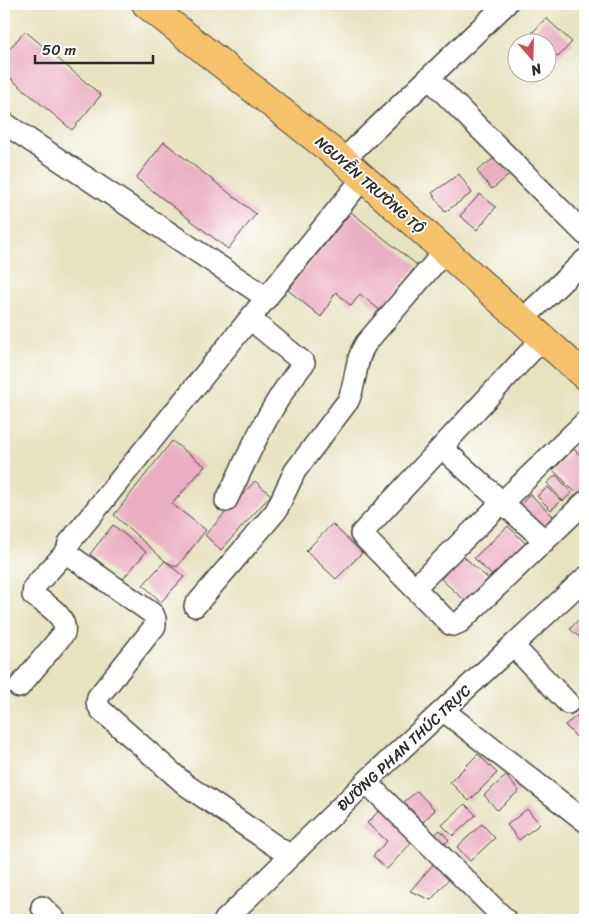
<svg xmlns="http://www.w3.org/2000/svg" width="589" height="924" viewBox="0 0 589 924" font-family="Sriracha,sans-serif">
<rect width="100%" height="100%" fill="#fff"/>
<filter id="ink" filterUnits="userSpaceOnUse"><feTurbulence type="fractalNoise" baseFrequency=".02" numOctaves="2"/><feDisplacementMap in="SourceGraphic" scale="10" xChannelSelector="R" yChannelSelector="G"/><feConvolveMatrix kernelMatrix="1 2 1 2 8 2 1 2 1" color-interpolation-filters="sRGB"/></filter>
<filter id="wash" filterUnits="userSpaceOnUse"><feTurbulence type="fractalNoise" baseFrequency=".0096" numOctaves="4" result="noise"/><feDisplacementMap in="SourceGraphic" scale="20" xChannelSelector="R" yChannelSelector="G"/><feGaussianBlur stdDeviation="1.12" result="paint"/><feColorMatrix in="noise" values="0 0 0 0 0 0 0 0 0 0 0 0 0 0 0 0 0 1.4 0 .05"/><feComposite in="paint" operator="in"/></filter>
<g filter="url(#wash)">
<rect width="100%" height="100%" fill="#e7e2c0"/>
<g id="blocks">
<path fill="#eaadc1" d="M546,18l26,24 -14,15 -12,-11v-4h-4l-10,-9z
M25,31l76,64 -29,35 -68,-57v-18z
M164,142l92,72 -28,35 -92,-71z
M498,155l14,18 -20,16 -15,-18z
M459,174l13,19 -27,19 -13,-19z
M480,194l16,13 -19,23 -17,-14z
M351,212l66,53 -36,46 -21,-17 -9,12 -15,-14 -15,25 -33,-27z
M172,441l33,25 -33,38 34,26 -29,37 -12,-6 -51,-46z
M574,449l11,12v26l-7,8 -25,-25z
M556,475l16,18 -9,8 -16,-18z
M255,481l16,14 -50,55 -16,-15z
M548,487l13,14 -10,9 -14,-14z
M530,494l23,22 -11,12 -23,-21z
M332,524l30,29 -26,26 -30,-28z
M113,525l33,27 -24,28 -32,-26z
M508,526l21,21 -32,33 -23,-22z
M462,555l30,27 -21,24 -30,-27z
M165,561l19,16 -23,25 -18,-17z
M583,615l2,2v25l-15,-13z
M579,714l6,7v15l-5,5 -15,-16z
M478,754l19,19 -28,28 -19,-19z
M506,776l13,15 -22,19 -13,-15z
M417,791l18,19 -12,12 -19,-20z
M465,804l11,11 -23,21 -11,-11z
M383,807l33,31 -29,31 -14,-13 14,-15 -20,-18z
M527,809l13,15 -21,16 -12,-15z
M482,824l13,14 -25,23 -13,-14z
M440,830l9,10 -9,9 -10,-10z
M437,860l16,14 -22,26 -21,-9z"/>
</g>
</g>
<g filter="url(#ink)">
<use href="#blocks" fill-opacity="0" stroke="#474641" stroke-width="1"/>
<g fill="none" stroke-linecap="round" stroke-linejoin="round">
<defs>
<path id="minor" d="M429,78l156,156
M4,123l263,175
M343,160l163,-156
M522,320l63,-60
M543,338l-182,196 89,90 3,1 7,-3 125,-120
M442,448l103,93
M226,501c23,-47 44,-97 78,-138l-54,-44
M414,588l171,-166
M195,606l81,-95 19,-40 53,-70c9,-19 6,-40 18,-58l79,-92
M513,646l55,57
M19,687l45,-54c4,-17 -19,-29 -31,-38l1,-8 33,-36
M444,711l141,110
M366,782l140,138
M290,856l-104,-71 -85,-75 -4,-7 1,-6 57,-71v-7l-2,-5 -81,-57 -5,-6 2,-8 294,-365
M42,907l13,13
M225,920l141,-138 219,-204"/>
<path id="major" d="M146,4l197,156 242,216"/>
</defs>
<use href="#minor" stroke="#474641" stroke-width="24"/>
<use href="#major" stroke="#474641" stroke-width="30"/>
<use href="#minor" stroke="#fff" stroke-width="21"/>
<use href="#major" stroke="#f5c16b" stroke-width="28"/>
</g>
</g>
<g text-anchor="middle" stroke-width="4" stroke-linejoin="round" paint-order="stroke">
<g font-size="15" fill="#2b2b2b" stroke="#fff">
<text transform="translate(370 185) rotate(41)" y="5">NGUYỄN TRƯỜNG TỘ</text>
<text transform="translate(404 748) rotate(-43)" y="5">ĐƯỜNG PHAN THÚC TRỰC</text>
</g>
</g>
<rect width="589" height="924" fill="none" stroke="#fff" stroke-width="20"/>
<g transform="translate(532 58) rotate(160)"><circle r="24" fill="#ffffff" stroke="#aaaaaa"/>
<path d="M0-4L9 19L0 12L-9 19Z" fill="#d1495b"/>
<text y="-8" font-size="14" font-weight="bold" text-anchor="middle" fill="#2b2b2b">N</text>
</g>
<path d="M35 55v8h118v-8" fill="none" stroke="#2b2b2b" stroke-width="2.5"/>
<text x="42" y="55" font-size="15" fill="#2b2b2b" stroke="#ffffff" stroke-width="4" paint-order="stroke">50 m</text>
</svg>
